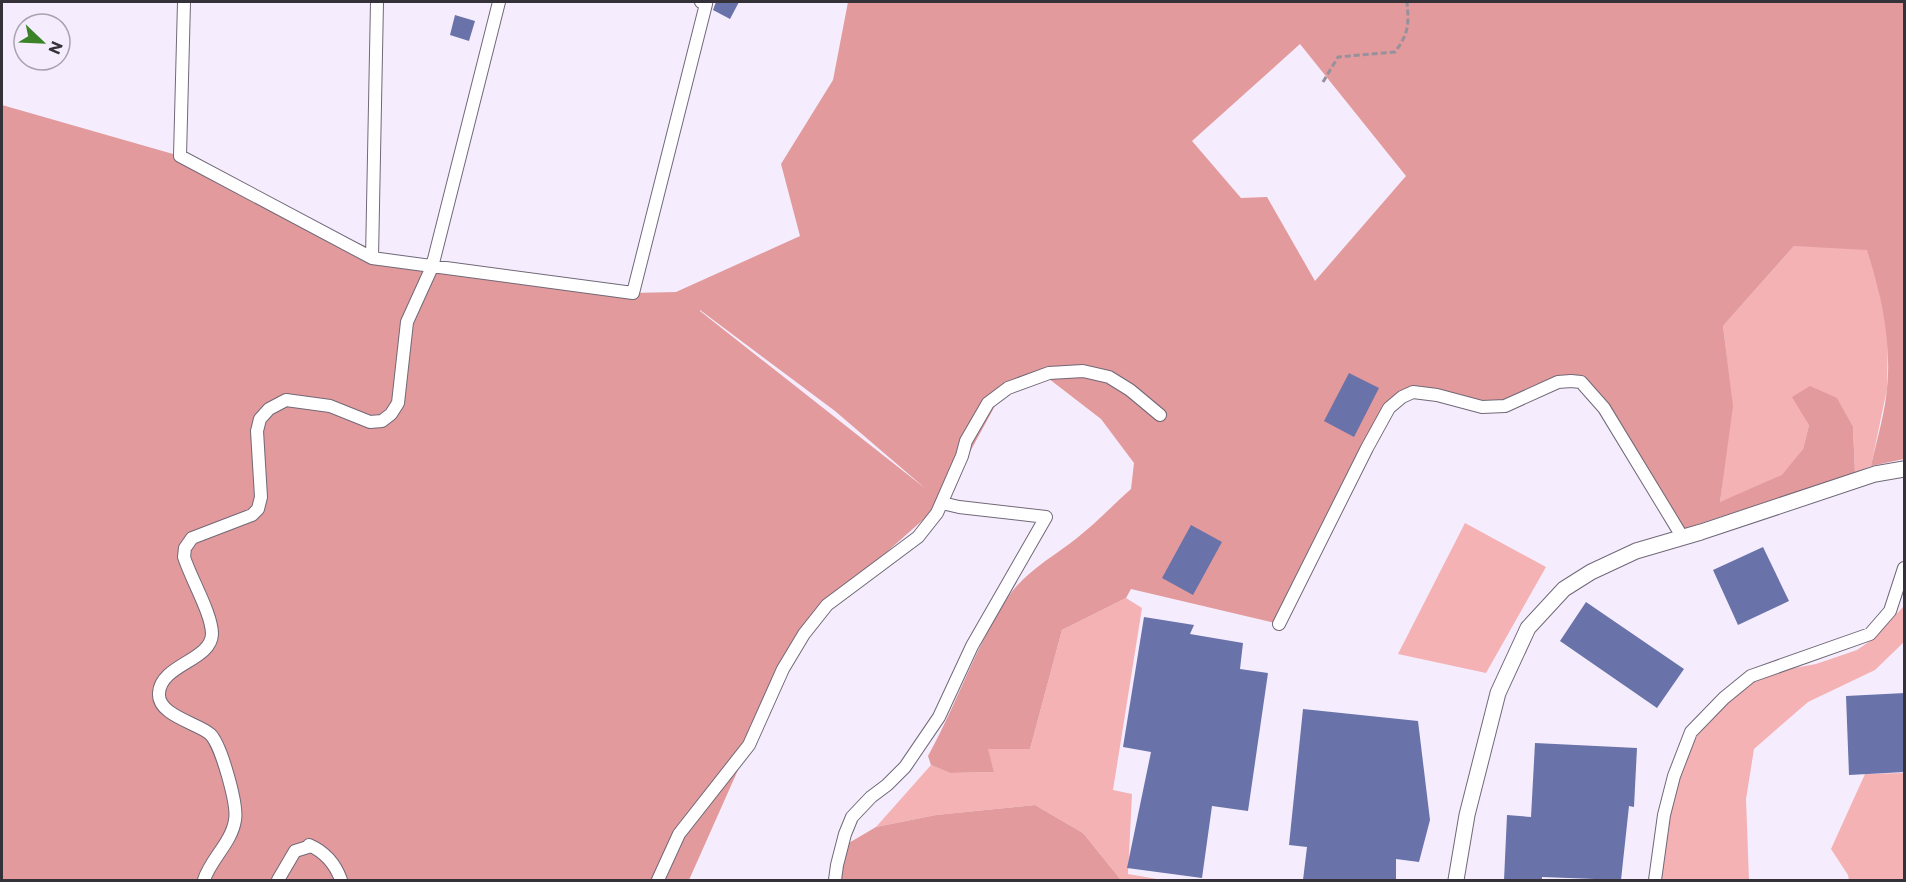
<svg xmlns="http://www.w3.org/2000/svg" width="1906" height="882" viewBox="0 0 1906 882" font-family="Commissioner,sans-serif">
<rect width="100%" height="100%" fill="#f5edfd"/>
<path fill="#f4b2b4" d="M1794,246l76,1 18,88 -1,54 -16,77 -16,7 -2,-46 -44,-2 -6,24 -24,32 -59,21 12,-100 -9,-76z
M1465,523l81,44 -60,106 -88,-19z
M1126,598l16,10 -29,182 19,4 -4,80 35,6h-42l-38,-47 -48,-28 -99,10 -60,12 55,-62 19,8 44,-1 -7,-23h43l32,-119z
M1904,606v36l-29,28 -67,32 -54,47 -8,50 3,81h-94l13,-78 28,-65 55,-61 65,-12 41,-14 16,-11z
M1904,773v107h-55l-1,-5 -17,-26 34,-75z"/>
<path fill="#e29a9c" fill-rule="evenodd" d="M848,2h1056v457l-33,7c5,-23 12,-46 15,-69 7,-50 -4,-100 -19,-147l-73,-4 -71,80 10,80 -13,96 62,-27 21,-26 6,-24 -17,-28 18,-11 27,12 16,29 2,46 -172,56 -102,-147 -99,25 -69,-15 -11,5 -123,227 -148,-35 -5,9 -64,32 -32,119h-42l6,23 -44,1 -19,-8 -3,-9c29,-52 47,-109 80,-159 18,-26 45,-40 69,-59 19,-15 36,-33 54,-49l3,-26 -33,-44 -57,-44 -42,18 -60,110 -115,102 -61,102 -77,173h-687v-775l178,51 98,52 124,54 231,31 43,-1 124,-56 -19,-72 52,-84zM1300,44l106,132 -91,105 -48,-84 -26,1 -49,-57zM700,310l135,101 91,78 -226,-178z
M1035,805l48,28 38,47h-284l5,-33 34,-20 60,-12z"/>
<path fill="#6973aa" d="M716,2h23l-9,17 -17,-9z
M455,15l20,6 -6,20 -19,-6z
M1349,373l30,15 -25,49 -30,-16z
M1191,525l31,17 -29,53 -31,-17z
M1763,547l26,54 -51,24 -25,-55z
M1586,602l98,67 -27,39 -97,-67z
M1144,617l50,8 -4,9 53,9 -3,26 28,4 -20,138 -36,-5 -10,72 -75,-10 24,-116 -28,-5z
M1905,693v79l-56,3 -3,-79z
M1303,709l115,12 12,99 -11,42 -23,-3v21h-93l4,-33 -18,-2z
M1535,743l102,5 -3,59 -5,-1 -8,74 -79,-3v3h-38l3,-65 24,2z"/>
<g fill="none" stroke-linecap="round" stroke-linejoin="round">
<defs>
<path id="minor" d="M184,2l-4,154 192,102 261,35 73,-289 -5,-2
M372,258l5,-256
M1279,624l88,-176 22,-40 13,-11 11,-5 24,3 45,12 23,-1 53,-24 13,-1 10,1 23,26 79,130
M204,880c6,-20 28,-38 31,-60 3,-15 -14,-76 -25,-86 -13,-11 -53,-19 -51,-41 2,-29 52,-32 53,-59 0,-20 -21,-55 -28,-77l1,-9 7,-10 60,-23 6,-6 3,-12 -4,-66 3,-12 9,-10 17,-9 44,6 40,16 12,-1 9,-7 7,-11 9,-81 25,-55 67,-265
M278,880l17,-29 13,-4 1,-2c16,7 26,18 32,35
M658,880l21,-46 70,-89 34,-76 21,-35 23,-29 91,-68 19,-24 25,-57 4,-15 22,-38 20,-15 41,-15 34,-2 26,6 21,13 30,25
M835,880l2,-15 8,-31 7,-17 19,-20 16,-12 18,-18 34,-50 33,-71 74,-129 -87,-10 -17,-4
M1655,880l9,-65 10,-39 17,-44 33,-34 27,-22 119,-42 20,-23 14,-43"/>
<path id="tertiary" d="M1456,880l11,-65 31,-122 30,-65 36,-39 27,-17 45,-21 65,-19 174,-58 29,-5"/>
</defs>
<use href="#minor" stroke="#716878" stroke-width="14"/>
<use href="#tertiary" stroke="#716878" stroke-width="17"/>
<path stroke="#97919c" stroke-width="3" stroke-dasharray="6 3" stroke-linecap="butt" d="M1323,82l15,-25 57,-5c14,-19 14,-28 12,-50"/>
<use href="#minor" stroke="#fff" stroke-width="12"/>
<use href="#tertiary" stroke="#fff" stroke-width="15"/>
</g>
<rect width="1906" height="882" fill="none" stroke="#353138" stroke-width="6"/>
<g transform="translate(42 42) rotate(113)"><circle r="28" fill="#f5edfd" stroke="#a8a2ae" stroke-width="1.5"/>
<path d="M0-4.5L10 22L0 15L-10 22Z" fill="#3b8228"/>
<text y="-9" font-size="16" font-weight="bold" text-anchor="middle" fill="#353138">N</text>
</g>
</svg>
